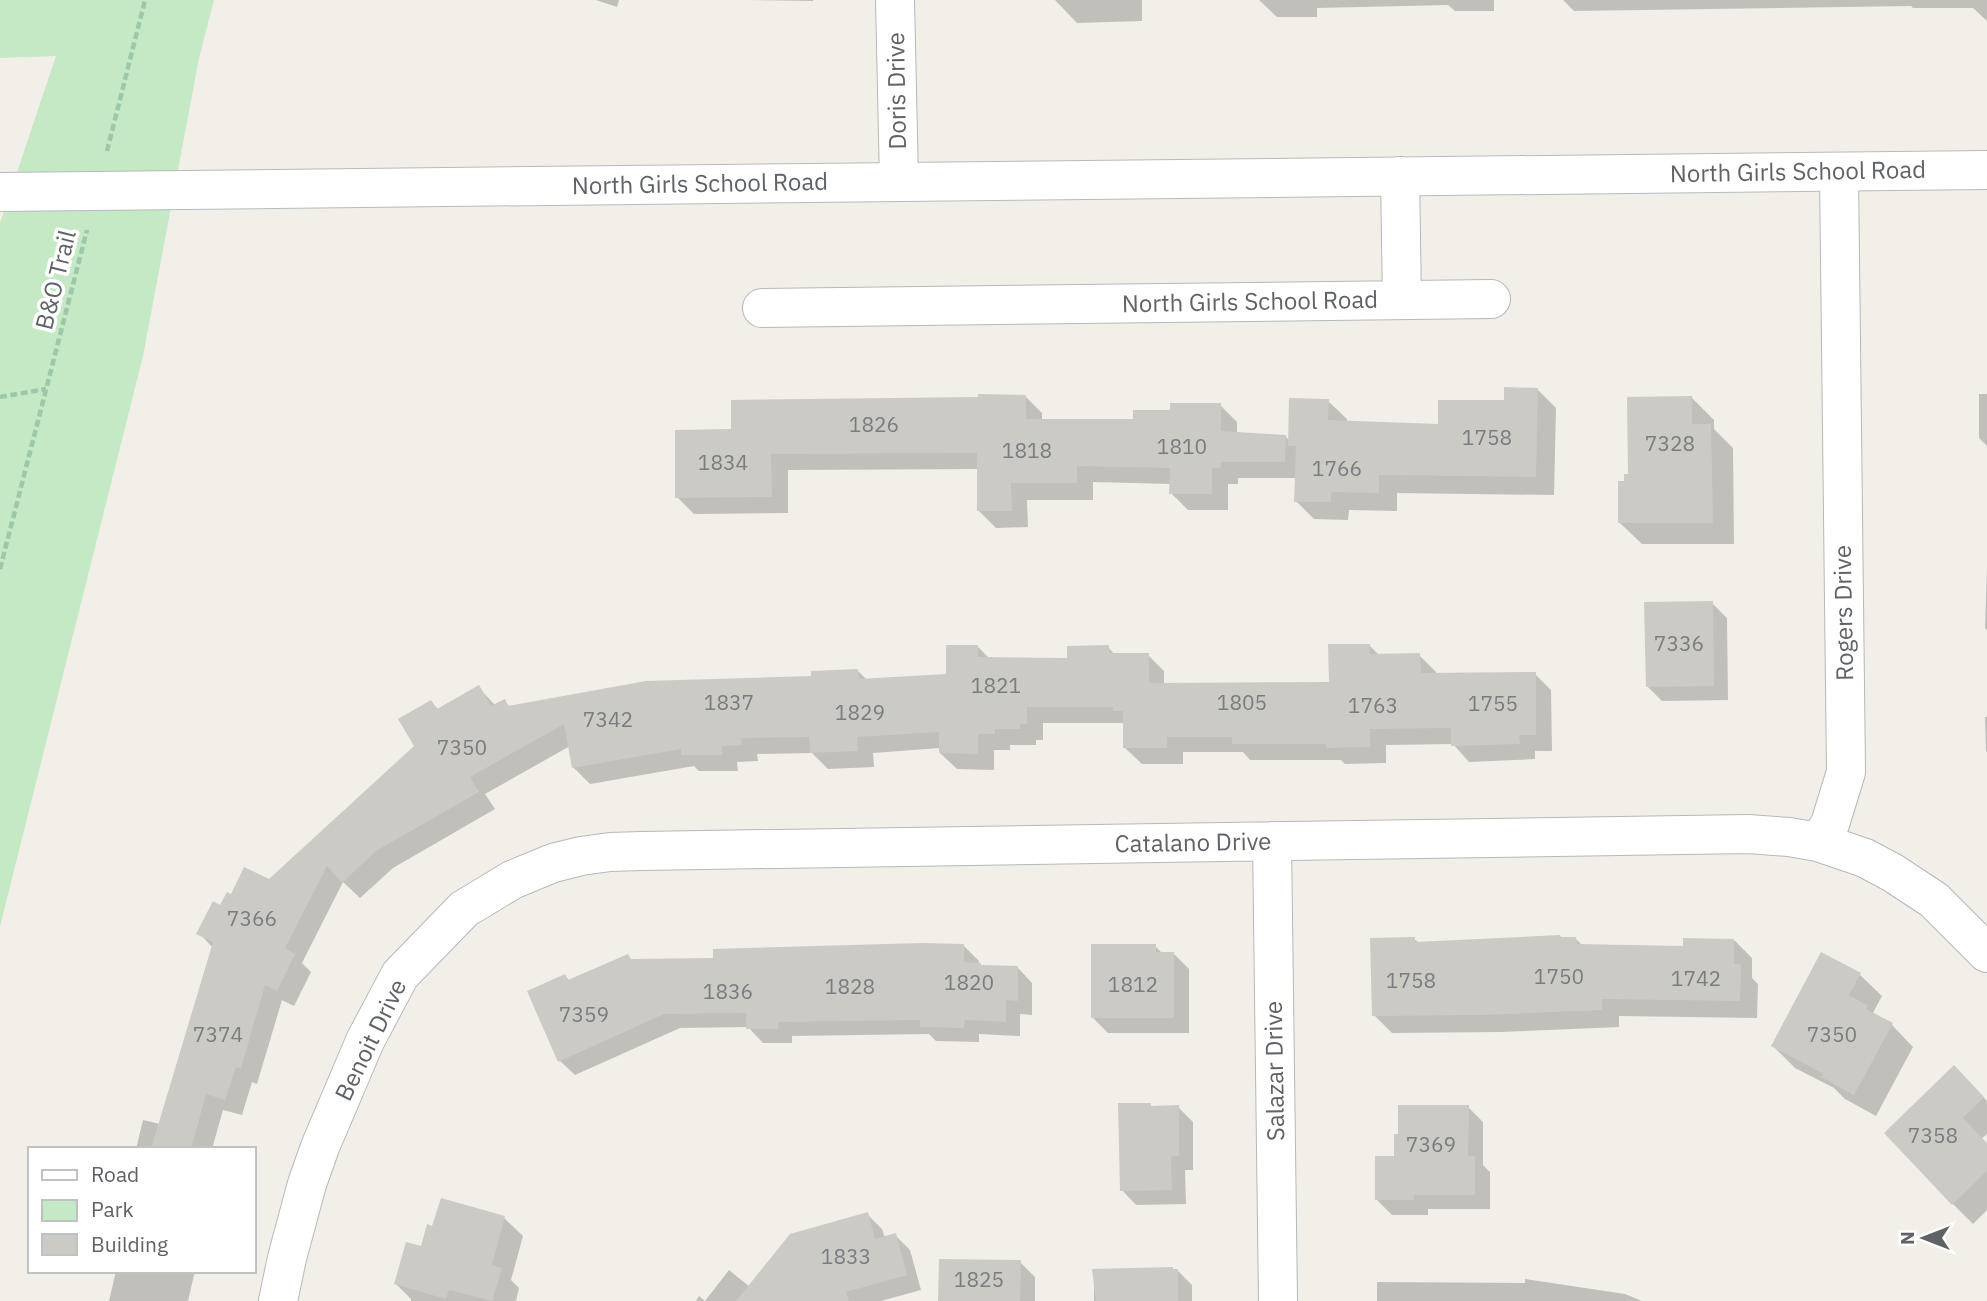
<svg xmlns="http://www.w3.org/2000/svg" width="1987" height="1301" viewBox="0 0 1987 1301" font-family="'IBM Plex Sans',sans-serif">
<rect width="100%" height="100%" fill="#f1efe8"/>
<path fill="#c5e8c5" d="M0,0h214l-15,58 -56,298 -143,570v-703l56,-167 -56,2z"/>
<path fill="#0003" d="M596,0h23l-2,7z
M749,0h64v1z
M1055,0h87v21l-65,2z
M1259,0h235v11h-39l-7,-6 -131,3v9h-40z
M1563,0h424v21l-14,-13h-60l-2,-2 -337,5z
M1537,389l19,19 -2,87 -157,-2v18l-48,-1 -1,10 -34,-1 -18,-18 1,-23h-59v6h-10v26h-40l-17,-17v-9l-78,-2v18h-66l1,27 -32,1 -17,-17v-42l-191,1v43l-94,1 -17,-17 56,-67 292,-34 17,17v8h93l36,-9 49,-7 17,17v12l48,2 5,5 38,-40 19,18v3l93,3z
M1979,394h8v52l-8,-8z
M1692,398l22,22v9l19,19 1,96h-92l-22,-21 6,-41z
M1987,568v62l-2,-2z
M1712,603l15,15 1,82 -66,1 -15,-15z
M1369,645l11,11 39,-1 17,17v3l99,-1 16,16 1,61h-17v8l-66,3 -16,-18 -67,1v18l-41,1 -4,-4h-91l-7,-8h-60v12h-41l-17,-16v-25h-82v17h-7v5h-26v5h-16v20l-37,-1 -17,-16v-5l-67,5 1,14 -46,2 -16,-16 -55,1 1,7 -21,1 1,9h-39l-5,-5 -104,18 -17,-17 -3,-21 -85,48 10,15 -102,59 -33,30 -17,-16 -41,81 9,9 -17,34 -12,-6 -25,84 -5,-2 -10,33 -19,-5 -11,39h-76l7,-29 17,4 53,-176 -14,-15 33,-37 37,-15 147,-134 15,-45 8,8 39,-23 18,19 8,-5 6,6 303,-29 44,-8 11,11 80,-5 30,-29 12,12h79l39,-12 7,8h33l16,16v14l167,-1z
M1985,717h2v35l-1,-1z
M1414,939l5,4 157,-4 7,7 101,1 50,-7 18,18v20l6,6 -1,34 -138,-2v11l-119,5 -108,1 -18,-18z
M964,946l15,15 -1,3 5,3 35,1 14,15v32l-12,-1v22l-41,-2v8l-43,-1 -7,-7 -137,2v7h-29l-15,-16 -68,1 -105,47 -15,-14 5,-85 5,5 58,-25 5,5 82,-1z
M1155,946l8,8h11l15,15v64h-81l-15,-15z
M1860,975l22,21 -9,17 19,12 21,22 -37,69 -31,-17 -11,-11 -39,-20 -22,-22z
M1954,1068l33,33v33l-6,5 6,6v65l-14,14 -20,-20z
M1150,1105l3,3 25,-1 15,15v48h-8l1,34 -50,1 -14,-15z
M1468,1107l15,15v43l7,7v37h-62v6h-36l-15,-15z
M867,1214l15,15 3,9 10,-3 15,15 11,40 -40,11h-185l3,-5 6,5 24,-31 21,17z
M504,1218l19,18 -12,44 8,8 -3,13h-105v-2l-15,-15 26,-36z
M1020,1262l15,15v24h-96z
M1094,1270h83l15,15v16h-98z
M116,1271h79l-7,30h-79z
M1525,1279l100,15 17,7h-265v-19l148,1z"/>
<path fill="#cccac5" d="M1504,387l34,1 -2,89 -157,-2v18l-48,-1v10h-37l2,-56h-8l1,-48 40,1 -1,21 110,4v-24h66z
M978,394l48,1v24h107v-9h37v-7h51v28l65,4 -1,27h-64v6h-9v26h-43l1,-26 -93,-2v17h-66l1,28h-35v-58l-206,1 1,43 -97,1v-68l56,-1v-29l247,-3z
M1692,396v28h19l2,99h-95v-42h6v-7h4l-1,-77z
M1713,601l1,85 -68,1 -2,-85z
M1328,644h42v10l50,-1 1,20 115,-1v63h-17l1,9 -69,2v-18l-81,1v18l-44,1v-4h-94v-7h-65v11h-44v-37h-10v-4h-86v17h-7v5h-25v5h-17v20l-39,-1v-21l-82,5 1,14 -48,2 -1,-16 -68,1 1,7 -20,1v9h-41v-6l-109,19 -8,-44 -94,53 9,15 -103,59 -34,32 -15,-17 -42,82 10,6 -18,37 -12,-6 -24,83 -5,-1 -11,33 -19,-6 -15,55h-40l62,-207 -17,-8 17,-33 7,4 7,-13 4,2 13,-27 25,12 145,-133 -16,-27 33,-19 6,9 42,-24 12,21 14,-7 3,7 138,-25 165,-5v-5l47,-2 1,10 87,-5v-29h32v12l89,1v-12l42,-1v8h40v29l7,1 173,-1z
M1560,935l1,2h15l1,7 106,2v-8l51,1v25h7l-1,37 -138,-2v11l-121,5 -109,1 -2,-78 45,-1v5z
M922,943l42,1v18l17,1v2l37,1v35l-12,-1v22l-41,-2 -1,8 -44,-1v-7l-142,2v7h-32v-16l-82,1 -106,48 -31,-71 38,-17 3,6 60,-26 3,5 82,-1v-9z
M1091,944h65v8h18v66h-83z
M1821,952l40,21 -12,22 19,11 -2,3 27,14 -39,72 -33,-18 3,-3 -53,-28z
M1954,1065l30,32 -21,21 24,25v28l-35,34 -68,-72z
M1118,1103h33v3l28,-1v51h-8l1,34 -52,1z
M1398,1105h71l-1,51h7v39h-61v5h-39v-44h19v-22h4z
M441,1198l64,18 -13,49 10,3 -10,33 -43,-11 -3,9 -52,-15 12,-42 15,4 6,-22 5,2z
M868,1212l7,27 21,-6 11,42 -61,17 3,9h-113l54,-67z
M939,1259l82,1 -1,41h-82z
M1173,1267v2h5v32h-82l-4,-32z"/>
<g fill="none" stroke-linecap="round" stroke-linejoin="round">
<defs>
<path id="minor" d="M895,0l4,182
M1400,176l2,124
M762,308l729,-9
M1272,841l6,460
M1818,842l12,-18 16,-52 -7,-600
M278,1301l9,-43 20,-74 13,-37 45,-106 35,-66 64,-66 48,-29 41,-17 28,-7 29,-4 31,-1 1107,-17 41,3 29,5 47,16 28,15 41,27 53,53"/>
<path id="secondary" d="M0,192l1987,-22"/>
</defs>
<use href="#minor" stroke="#b5b8bc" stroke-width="40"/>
<use href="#secondary" stroke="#b6babf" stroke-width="40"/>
<path stroke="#9cc7a9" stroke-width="4.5" stroke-dasharray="7 3.5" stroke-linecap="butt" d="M107,151l38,-151
M0,397l46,-8
M0,569l87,-339"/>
<use href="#minor" stroke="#fff" stroke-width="38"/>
<use href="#secondary" stroke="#fff" stroke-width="38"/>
</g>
<g text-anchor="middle" stroke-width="7" stroke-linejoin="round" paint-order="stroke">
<g font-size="21" fill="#7a7d7f">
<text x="874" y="432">1826</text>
<text x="1487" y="445">1758</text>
<text x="1670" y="451">7328</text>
<text x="1182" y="454">1810</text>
<text x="1027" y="458">1818</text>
<text x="723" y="470">1834</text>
<text x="1337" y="476">1766</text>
<text x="1679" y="651">7336</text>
<text x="996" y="693">1821</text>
<text x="729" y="710">1837</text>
<text x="1242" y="710">1805</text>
<text x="1493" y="711">1755</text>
<text x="1373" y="713">1763</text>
<text x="860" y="720">1829</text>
<text x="608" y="727">7342</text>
<text x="462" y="755">7350</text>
<text x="252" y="926">7366</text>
<text x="1559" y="984">1750</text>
<text x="1696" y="986">1742</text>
<text x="1411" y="988">1758</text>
<text x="969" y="990">1820</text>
<text x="1133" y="992">1812</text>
<text x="850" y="994">1828</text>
<text x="728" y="999">1836</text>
<text x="584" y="1022">7359</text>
<text x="218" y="1042">7374</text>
<text x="1832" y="1042">7350</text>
<text x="1933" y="1143">7358</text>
<text x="1431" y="1152">7369</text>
<text x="846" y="1264">1833</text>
<text x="979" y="1287">1825</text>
</g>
<g font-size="24" fill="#5f6368" stroke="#fff">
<text transform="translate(897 91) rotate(-91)" y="8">Doris Drive</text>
<text transform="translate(1798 172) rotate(-1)" y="8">North Girls School Road</text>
<text transform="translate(700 184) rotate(-1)" y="8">North Girls School Road</text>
<text transform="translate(56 280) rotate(-76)" y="8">B&amp;O Trail</text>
<text transform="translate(1250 302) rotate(-1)" y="8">North Girls School Road</text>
<text transform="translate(1844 613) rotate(-91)" y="8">Rogers Drive</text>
<text transform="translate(1193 843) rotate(-1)" y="8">Catalano Drive</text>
<text transform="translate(371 1040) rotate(-64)" y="8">Benoit Drive</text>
<text transform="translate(1275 1071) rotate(-91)" y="8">Salazar Drive</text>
</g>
</g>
<rect x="28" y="1147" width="228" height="126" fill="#ffffff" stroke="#bfc1c3" stroke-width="2"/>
<rect x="42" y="1170" width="35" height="10" fill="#ffffff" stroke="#bfc1c3" stroke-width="2"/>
<text x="91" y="1182" font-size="21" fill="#5f6368">Road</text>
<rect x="42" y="1200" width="35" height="21" fill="#c5e8c5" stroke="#bfc1c3" stroke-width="2"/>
<text x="91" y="1217" font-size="21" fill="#5f6368">Park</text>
<rect x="42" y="1234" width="35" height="21" fill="#cccac5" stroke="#bfc1c3" stroke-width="2"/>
<text x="91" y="1252" font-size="21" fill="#5f6368">Building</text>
<g transform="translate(1924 1238) rotate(270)" stroke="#ffffff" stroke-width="5" paint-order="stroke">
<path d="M0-5L12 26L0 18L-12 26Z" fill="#5f6368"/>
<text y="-10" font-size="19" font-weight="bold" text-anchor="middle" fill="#5f6368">N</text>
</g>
</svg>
